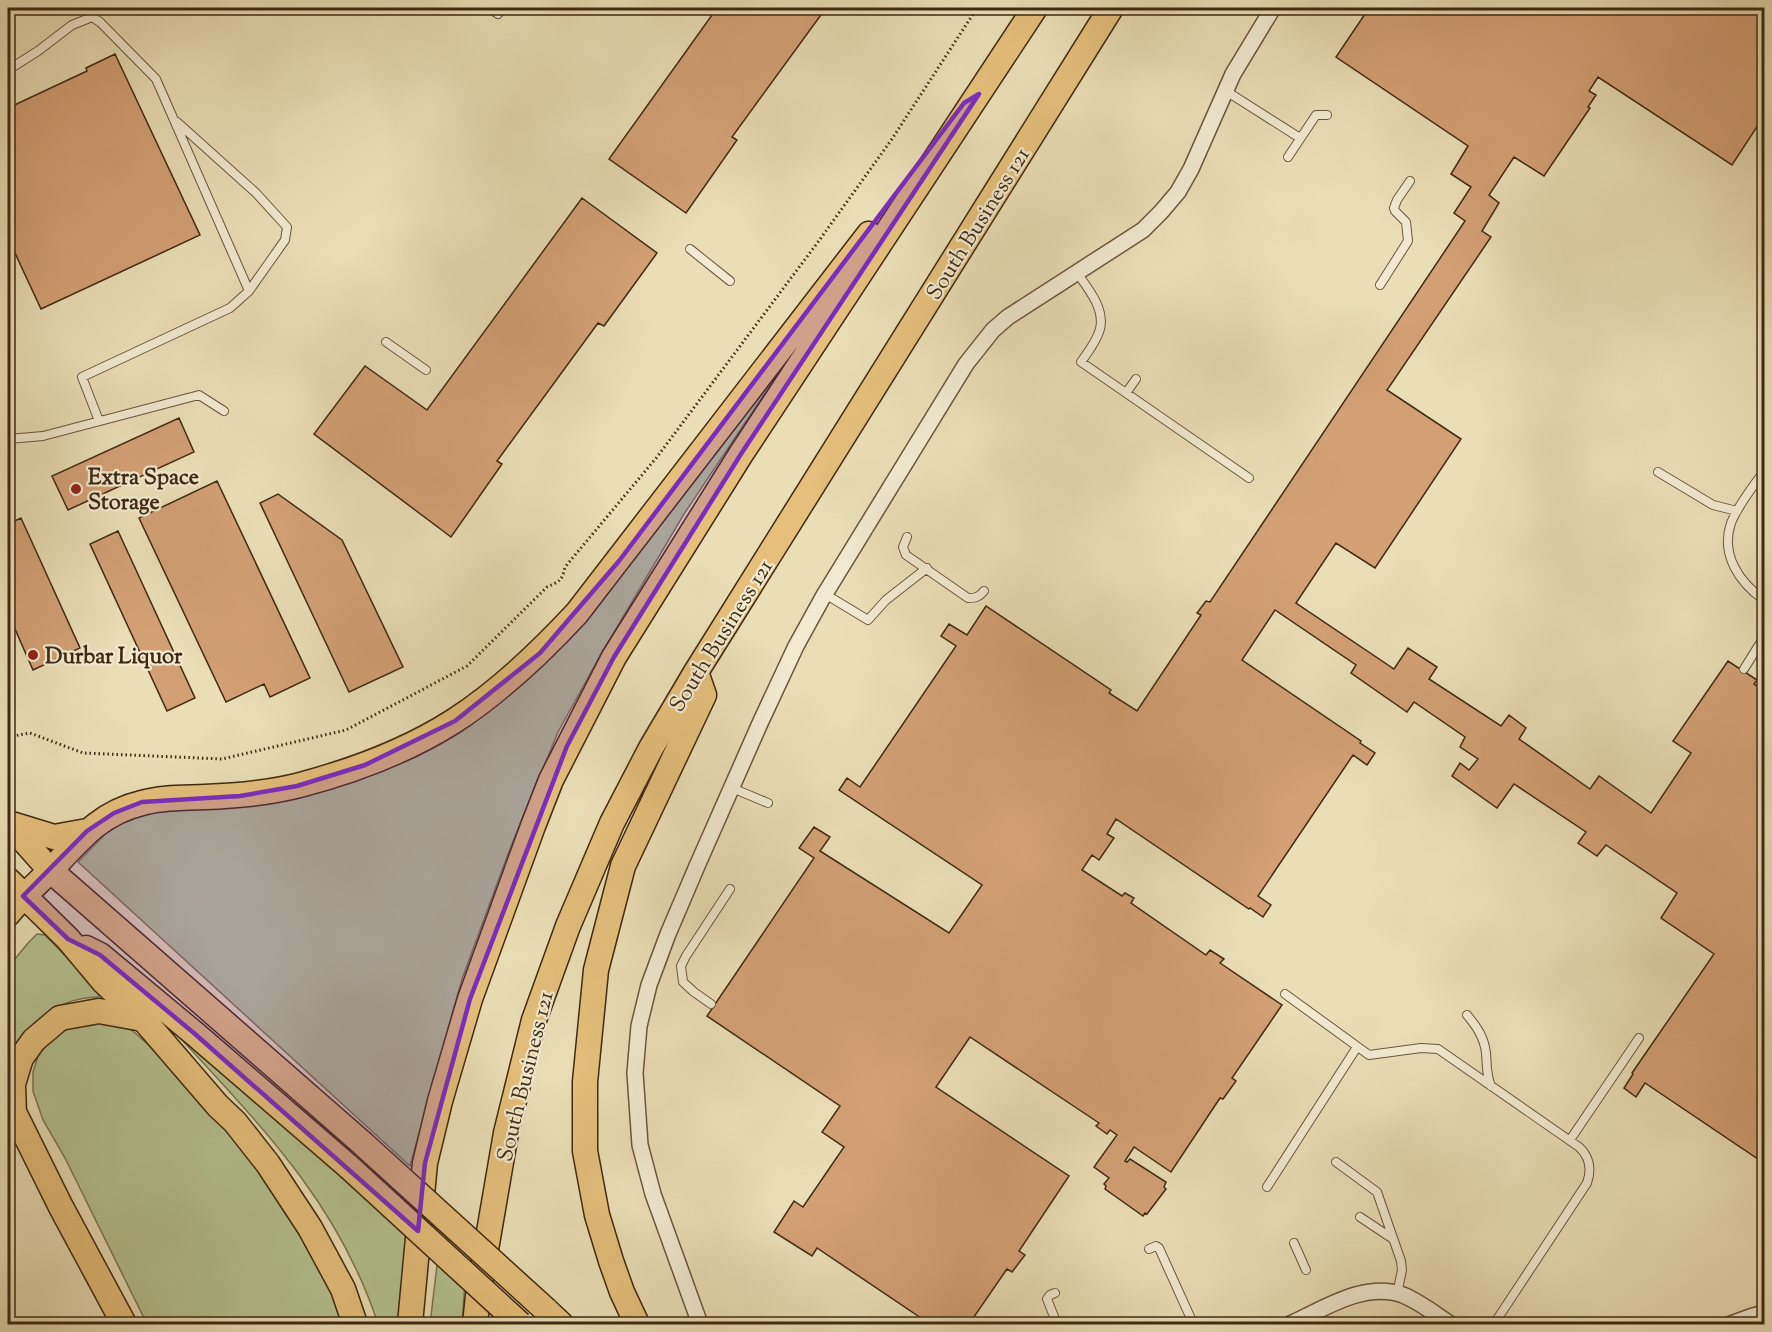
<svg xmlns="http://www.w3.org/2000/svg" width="1772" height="1332" viewBox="0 0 1772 1332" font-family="'Sorts Mill Goudy',serif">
<rect width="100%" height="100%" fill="#eadeb6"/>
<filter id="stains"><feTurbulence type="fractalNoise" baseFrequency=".00333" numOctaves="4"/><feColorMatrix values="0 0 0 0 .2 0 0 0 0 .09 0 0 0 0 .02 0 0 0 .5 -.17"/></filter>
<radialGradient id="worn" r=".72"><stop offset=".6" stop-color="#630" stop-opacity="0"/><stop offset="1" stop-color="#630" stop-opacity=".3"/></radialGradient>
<path fill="#b4c290" stroke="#7a7551" stroke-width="1.5" d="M789,357l-105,157 -83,140 -43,78 -47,114 -49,133 -52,187 -332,-304 36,-37 22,-11 137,-16 223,-102z
M37,934l8,1 56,58 -3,4c-45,1 -62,26 -87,57l-3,-8v-74l7,-13 13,-16z
M160,1016l246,212v12l3,3 -7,81h-24c-42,-129 -129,-210 -218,-308z
M90,1020l38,7 30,26 101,113 52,74 38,84h-202l-82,-166 -22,-38 -10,-29v-19l6,-19 25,-25z
M438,1257l27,24 -3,43h-32z"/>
<path fill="#d3a076" stroke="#402812" stroke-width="1.5" d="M717,8h109l-94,129 5,3 -51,73 -77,-54z
M1369,8h395v108l-32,49 -134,-88 -9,14 7,4 -8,12 2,1 -46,68 -30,-19 -25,38 10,8 -17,28 9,6 -104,153 74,49 -86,129 -39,-25 -40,60 98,66 14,-21 29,19 -8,12 72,47 8,-11 17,13 -7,11 71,50 9,-13 52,37 40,-60 -18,-12 55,-80 29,19 -3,4 10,7v472l-119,-80 -9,14 -12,-9 9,-14 -1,-1 82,-119 -53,-36 16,-25 -71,-48 -9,11 -19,-13 8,-11 -72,-48 -17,24 -45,-32 8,-13 9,7 9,-11 -18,-12 5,-10 -51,-35 -7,10 -56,-39 5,-8 -81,-55 -33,50 119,81 -1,2 15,10 -8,12 -14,-10 -95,141 13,9 -8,12 -13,-9 -1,1 -133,-90 -9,15 7,4 -15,22 -7,-5 -10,15 40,26 3,-3 9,5 -3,5 75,52 4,-5 14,9 -4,4 62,42 -50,73 4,3 -13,18 -3,-1 -49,74 -37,-25 -9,14 2,1 3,-3 36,23 -2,5 2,2 -19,25 -2,-1 -2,3 -38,-27 1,-3 -2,-2 5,-6 -15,-11 23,-32 -7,-5 -3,4 -11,-8 3,-3 -129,-86 -34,50 133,89 -50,75 6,4 -13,17 -5,-3 -38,55h-39l-113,-76 -5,8 -38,-24 20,-31 9,6 41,-60 -22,-15 18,-26 -133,-90 107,-158 -15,-10 15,-21 16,10 -10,14 129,82 33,-48 -143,-95 8,-12 13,9 96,-141 -15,-10 8,-12 18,11 19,-29 125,84 -2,3 28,18 64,-96 -4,-2 9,-12 4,1 255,-381 -11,-8 17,-26 -20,-13 17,-28 -132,-89z
M115,54l85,181 -159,74 -33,-71v-130l79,-37 -1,-3z
M582,198l75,55 -53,73 -6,-3 -101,138 5,3 -51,73 -137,-103 51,-68 62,44z
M179,418l15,34 -126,58 -16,-34z
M217,481l93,197 -40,19 -6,-13 -38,18 -87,-184z
M278,494l64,46 61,127 -54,25 -89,-189z
M21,518l59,130 -47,22 -25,-57v-89z
M118,531l77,167 -28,13 -77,-167z"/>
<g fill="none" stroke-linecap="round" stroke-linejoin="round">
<defs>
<path id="lane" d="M489,8l9,6 5,-6
M8,70l30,-19 34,-26 20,-8 8,5 56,57 93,212 -19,17 -148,69 17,44
M1226,91l74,47
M177,122l79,71 31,34 -2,13 -36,51
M1288,157l28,-42h11
M690,249l40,32
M1077,273c11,15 28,36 23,56 -3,12 -12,23 -19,33l45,31 10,-14
M1380,285l28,-44 -2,-19 -11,-11 -1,-3 3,-8 13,-19
M386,342l40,28
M1126,393l123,85
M8,439l35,-3 156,-41 25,16
M1764,471c-11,16 -26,34 -33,52 -11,32 9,60 33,77
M1658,472l55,33 24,6
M907,537l-4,10 3,8 62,43c8,0 11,-1 16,-7
M825,594l43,26 18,-20 41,-32
M1744,669l20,-32
M732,788l36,15
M1285,994l84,61 52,-7 17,1 141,98c10,9 13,22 8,36l-93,141
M711,1004l-17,-12 -11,-10 -2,-16 5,-10 44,-67
M1467,1015c10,12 17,22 19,38 1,11 0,22 5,33
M1570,1140l69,-102
M1336,1162l41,30 24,69 1,9 -5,24
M1267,1187l90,-140
M1360,1217l33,22
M1294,1243l12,27
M1149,1249l7,-3 3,2 33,73
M1055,1293l-5,2 -3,4 10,25"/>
<path id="street" d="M700,1324l-47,-130 -13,-49 -5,-72 4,-47 10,-41 19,-51 29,-68 64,-145 35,-75 27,-49 143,-233 27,-34 15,-13 135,-87 18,-18 17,-20 13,-23 42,-95 40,-66
M1290,1324c34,-15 74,-43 113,-29 17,7 32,19 47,29
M1731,1324l19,-7 14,-4"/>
<path id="primary" d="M8,823l42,47 311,272
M8,823l46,14 33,-6
M8,880l60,59 36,43 39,37 75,87 17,16 33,42 42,64 33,61 12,35
M8,914c13,-16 29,-30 44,-45 28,-30 48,-56 90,-66 20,-6 43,-5 63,-6 32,-1 64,-4 95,-12 53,-14 107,-34 154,-64 46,-30 86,-68 123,-108l292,-379
M86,948l14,7 95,79 154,133
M8,1100l53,107 63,117
M14,1115l-1,-31 8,-26 13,-18 26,-22 39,-7 44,8
M546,1310l15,14
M410,1324l15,-161 15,-62 30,-102 63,-173 18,-46 63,-123 127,-203 294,-446
M475,1324l3,-28 28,-163 28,-113 34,-94 44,-103 39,-75 45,-76 415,-664
M637,1324l-15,-32 -11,-31 -14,-46 -12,-64v-69l11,-112 27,-104 81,-171 -8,-23"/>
</defs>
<use href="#lane" stroke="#6a563b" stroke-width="10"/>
<use href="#street" stroke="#6a563b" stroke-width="18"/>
<use href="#primary" stroke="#402812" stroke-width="27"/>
<path stroke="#402812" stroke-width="3" stroke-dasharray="1.5 3" stroke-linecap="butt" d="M8,737l22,-4 53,20 139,6 124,-29 121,-64 80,-79c13,-6 15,-6 18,-20l92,-110 161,-215 74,-103 85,-131"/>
<use href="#lane" stroke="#f1ead0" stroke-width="8"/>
<use href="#street" stroke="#f1ead0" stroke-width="15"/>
<use href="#primary" stroke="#e5bf7b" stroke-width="24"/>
<defs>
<path id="primary-bridge" d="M361,1142l185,168
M349,1167l171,157"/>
</defs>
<use href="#primary-bridge" stroke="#402812" stroke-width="27" stroke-linecap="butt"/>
<use href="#primary-bridge" stroke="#e5bf7b" stroke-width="24"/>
</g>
<path fill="#7b2cbf" fill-opacity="0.2" stroke="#7b2cbf" stroke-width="4.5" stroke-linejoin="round" d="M979,94l-238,360 -127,203 -47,89 -97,253 -45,164 -7,68 -223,-197 -95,-79 -32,-16 -45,-43 64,-65 27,-18 28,-11 98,-6 57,-10 68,-21 90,-44 85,-68 79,-92 345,-458z"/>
<g fill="#8f2418" stroke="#f1ead0" stroke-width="2">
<circle cx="76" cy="489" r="6"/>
<circle cx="33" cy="655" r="6"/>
</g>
<g text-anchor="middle" stroke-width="4.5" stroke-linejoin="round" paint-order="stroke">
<g font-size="22" fill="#402812" stroke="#f1ead0">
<text transform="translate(977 223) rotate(-58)" y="8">South Business 121</text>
<text transform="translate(720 635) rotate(-58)" y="8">South Business 121</text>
<text transform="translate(524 1076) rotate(-76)" y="8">South Business 121</text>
</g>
<g font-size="22" font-weight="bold" fill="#402812" stroke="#f1ead0" text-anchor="start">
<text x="88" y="484">Extra Space<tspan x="88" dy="25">Storage</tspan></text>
<text x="45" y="663">Durbar Liquor</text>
</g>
</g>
<rect width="1772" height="1332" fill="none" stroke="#eadeb6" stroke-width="30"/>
<rect x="9" y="9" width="1754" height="1314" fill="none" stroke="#402812" stroke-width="3"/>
<rect x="15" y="15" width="1742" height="1302" fill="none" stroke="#402812" stroke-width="1.5"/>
<rect width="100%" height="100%" filter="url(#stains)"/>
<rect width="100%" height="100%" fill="url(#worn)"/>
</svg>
